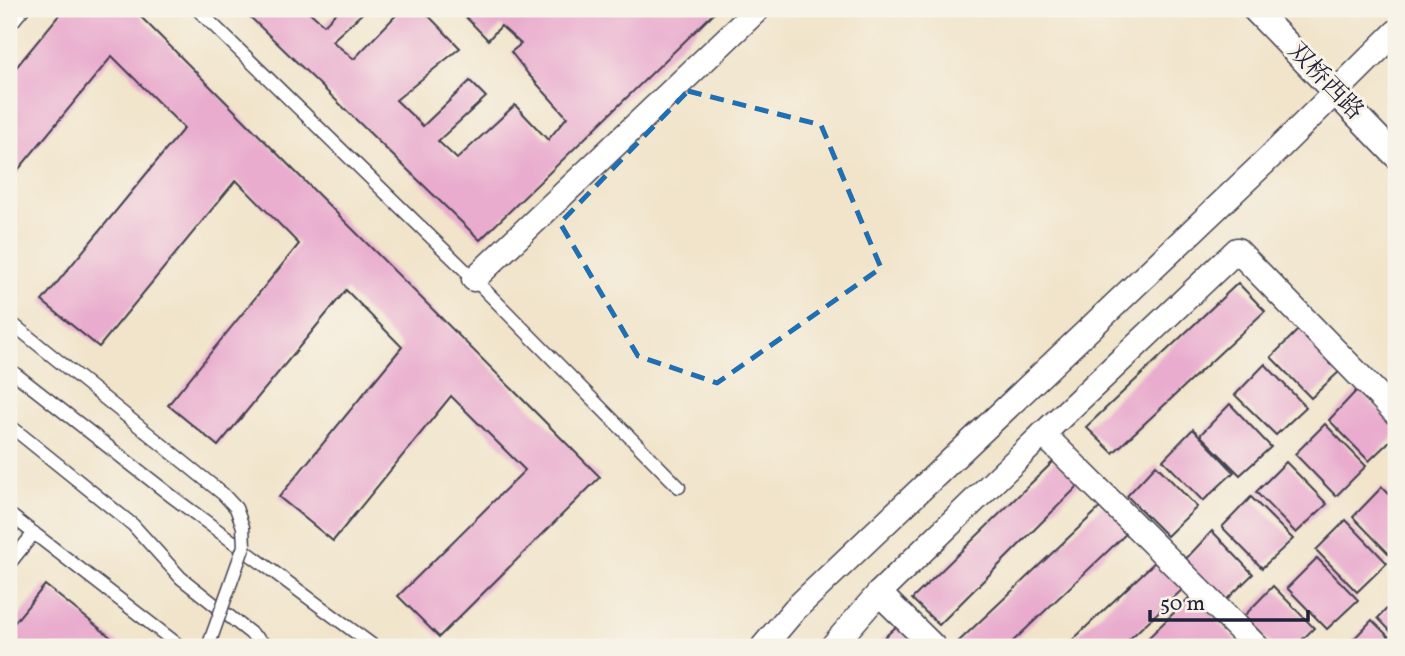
<svg xmlns="http://www.w3.org/2000/svg" width="1405" height="656" viewBox="0 0 1405 656" font-family="Vollkorn,'Noto Serif SC',serif">
<style>
.building{fill:#e9acce}
.lines{fill:none;stroke-linecap:round;stroke-linejoin:round}
.service-casing{stroke:#413f50;stroke-width:15}
.minor-casing{stroke:#413f50;stroke-width:27}
.service{stroke:#fff;stroke-width:12}
.minor{stroke:#fff;stroke-width:24}
.service-bridge-casing{stroke:#413f50;stroke-width:15;stroke-linecap:butt}
.service-bridge{stroke:#fff;stroke-width:12}
.marked{fill:none;stroke:#1f6fb2;stroke-width:5;stroke-dasharray:14 9;stroke-linejoin:round}
.labels{text-anchor:middle;dominant-baseline:central;stroke-width:6;stroke-linejoin:round;paint-order:stroke}
.street-label{font-size:24px;fill:#22223b;stroke:#f7f3e8}
</style>
<rect width="100%" height="100%" fill="#f7f3e8"/>
<filter id="ink" filterUnits="userSpaceOnUse"><feTurbulence type="fractalNoise" baseFrequency=".0143" numOctaves="2"/><feDisplacementMap in="SourceGraphic" scale="14" xChannelSelector="R" yChannelSelector="G"/><feConvolveMatrix kernelMatrix="1 2 1 2 8 2 1 2 1" color-interpolation-filters="sRGB"/></filter>
<filter id="wash" filterUnits="userSpaceOnUse"><feTurbulence type="fractalNoise" baseFrequency=".00686" numOctaves="4" result="noise"/><feDisplacementMap in="SourceGraphic" scale="28" xChannelSelector="R" yChannelSelector="G"/><feGaussianBlur stdDeviation="1.57" result="paint"/><feColorMatrix in="noise" values="0 0 0 0 0 0 0 0 0 0 0 0 0 0 0 0 0 1.4 0 .05"/><feComposite in="paint" operator="in"/></filter>
<g filter="url(#wash)">
<rect width="100%" height="100%" fill="#f1e4ca"/>
<g id="blocks">
<g class="building">
<path d="M64 9H133L600 477 439 637 398 596 525 470 451 396 333 541 279 497 402 347 346 290 218 446 168 405 299 244 236 180 99 347 42 301 184 128 112 56 9 181V76Z"/>
<path d="M242 9H306L324 25 340 9H367L332 41 354 59 402 9H422L460 48 396 100 423 126 470 81 486 97 438 141 457 159 515 105 548 140 567 117 529 75 511 52 521 44 501 26 488 40 458 9H718L480 240Z"/>
<path d="M1238 283 1265 311 1113 453 1086 427Z"/>
<path d="M1301 327 1342 369 1311 398 1271 357Z"/>
<path d="M1265 364 1306 407 1276 435 1235 395Z"/>
<path d="M1358 389 1396 428V435L1369 461 1329 420Z"/>
<path d="M1230 404 1271 447 1240 475 1200 435Z"/>
<path d="M1325 424 1366 466 1336 496 1295 454Z"/>
<path d="M1193 429 1234 472 1203 501 1163 460Z"/>
<path d="M1056 459 1081 483 939 625 912 599Z"/>
<path d="M1286 462 1327 504 1296 533 1256 492Z"/>
<path d="M1156 465 1197 507 1167 536 1127 496Z"/>
<path d="M1382 487 1396 501V555L1393 558 1353 517Z"/>
<path d="M1251 497 1293 539 1262 568 1222 527Z"/>
<path d="M1104 504 1130 530 1007 647H962L957 643Z"/>
<path d="M1346 520 1387 563 1357 592 1316 550Z"/>
<path d="M1212 531 1253 574 1223 603 1183 562Z"/>
<path d="M1317 558 1358 600 1327 629 1287 588Z"/>
<path d="M1158 559 1185 587 1121 647H1065Z"/>
<path d="M45 585 123 647H9V629Z"/>
<path d="M1273 586 1314 628 1295 647H1274L1244 616Z"/>
<path d="M1193 594 1242 647H1139Z"/>
<path d="M1396 599V637L1378 618Z"/>
<path d="M1372 620 1396 644V647H1346Z"/>
<path d="M899 624 921 647H874Z"/>
</g>
</g>
</g>
<g filter="url(#ink)">
<use href="#blocks" fill-opacity="0" stroke="#413f50" stroke-width="2"/>
<g class="lines">
<defs>
<g id="service">
<path d="M197 9 474 279 679 487"/>
<path d="M9 26 23 9"/>
<path d="M9 369 174 498 375 647"/>
<path d="M9 425 133 525 181 578 268 647"/>
<path d="M9 514 181 647"/>
<path d="M9 564 34 533"/>
</g>
<g id="minor">
<path d="M1254 9 1396 156"/>
<path d="M474 279 758 9"/>
<path d="M1043 434 1257 647"/>
<path d="M763 647 795 609 1267 160 1396 32"/>
<path d="M832 647 879 593"/>
<path d="M934 647 879 593 1043 434 1237 250 1396 413"/>
</g>
</defs>
<use href="#service" class="service-casing"/>
<use href="#minor" class="minor-casing"/>
<use href="#service" class="service"/>
<use href="#minor" class="minor"/>
<defs>
<path id="service-bridge" d="M9 321 223 494 236 508 243 527 244 546 208 647"/>
</defs>
<use href="#service-bridge" class="service-bridge-casing"/>
<use href="#service-bridge" class="service-bridge"/>
</g>
</g>
<path class="marked" d="M688 91 821 125 881 268 717 383 638 356 560 223Z"/>
<g class="labels">
<g class="street-label">
<text transform="translate(1325 82) rotate(46)">双桥西路</text>
</g>
</g>
<rect width="1405" height="656" fill="none" stroke="#f7f3e8" stroke-width="35"/>
<path d="M1150 610v10h158v-10" fill="none" stroke="#22223b" stroke-width="3.5"/>
<text x="1160" y="610" font-size="21" fill="#22223b" stroke="#f7f3e8" stroke-width="5" paint-order="stroke">50 m</text>
</svg>
